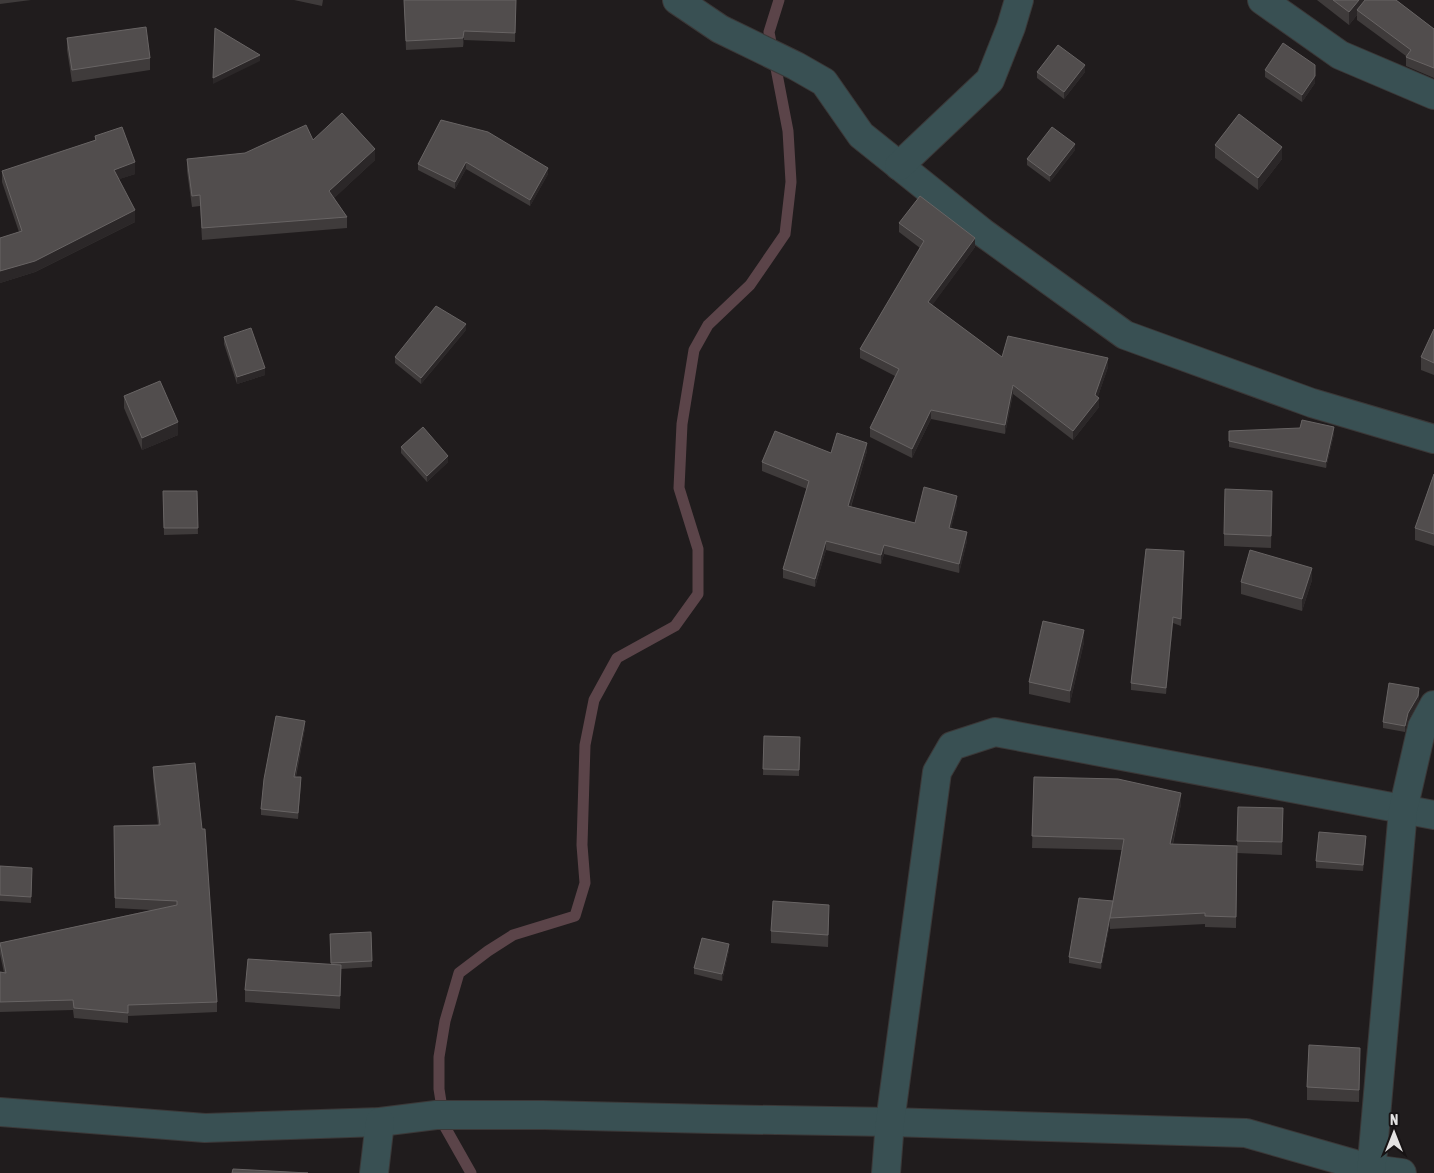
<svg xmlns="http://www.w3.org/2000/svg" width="1434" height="1173" viewBox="0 0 1434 1173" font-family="'Asap Condensed',sans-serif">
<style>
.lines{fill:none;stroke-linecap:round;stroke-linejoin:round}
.stream{stroke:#5b4449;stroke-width:11}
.street-casing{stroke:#3b3838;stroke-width:30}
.street{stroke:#395053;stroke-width:28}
.wall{fill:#3f3b3b}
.shaded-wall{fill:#2b2728}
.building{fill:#514d4d;stroke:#686464}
</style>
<rect width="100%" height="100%" fill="#201c1d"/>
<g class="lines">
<path class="stream" d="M471 1173 445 1127 439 1089V1057L445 1021 459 973 488 951 513 935 575 916 585 883 582 845 585 745 594 700 617 658 675 626 698 594V549L679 488 682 424 694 350 708 325 750 285 785 234 791 182 788 131 769 32 779 0"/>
<defs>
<g id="street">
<path d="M677 0 720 29 796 66 824 82 861 135 982 232 1125 335 1312 403 1434 439"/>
<path d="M1262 0 1340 55 1434 95"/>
<path d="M899 166 990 80 1011 27 1019 0"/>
<path d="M0 1112 205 1128 380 1122 436 1115H544L711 1119 890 1122 1246 1133 1372 1169 1402 1173"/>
<path d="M374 1173 380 1122"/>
<path d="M886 1173 890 1122 937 772 952 746 995 732 1434 815"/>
<path d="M1371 1173 1403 810 1422 727 1434 705"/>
</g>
</defs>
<use href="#street" class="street-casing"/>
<use href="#street" class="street"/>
</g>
<g class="wall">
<path d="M0 0H31L0 4Z"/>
<path d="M294 0H323L322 6Z"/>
<path d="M404 0H516L515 42 464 40 463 47 406 50Z"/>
<path d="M1317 0H1396L1434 29V78L1406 66V56L1357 20V15L1349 25Z"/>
<path d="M67 38 150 58V70L72 82 67 50Z"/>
<path d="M1265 70 1315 83 1302 102 1265 77Z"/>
<path d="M1037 72H1085L1064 99 1037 78Z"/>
<path d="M441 120 548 174 530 206 466 169 455 189 418 170V164Z"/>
<path d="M95 136 135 174 119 179 135 222 35 272 0 283V238L19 232 2 182V171L95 141Z"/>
<path d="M1215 145 1282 159 1258 190 1215 158Z"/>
<path d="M1075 150 1050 182 1027 165V159Z"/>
<path d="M245 153 375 160 334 198 347 217V228L202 240 200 206 192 207 187 171V159Z"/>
<path d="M899 223 975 247 932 305 1002 357 1108 367 1098 396 1099 407 1073 440 1013 394 1005 434 931 419 912 458 870 437V428L895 376 860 358V349L920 248 899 232Z"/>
<path d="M1434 329V375L1421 370V357Z"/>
<path d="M466 330 421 384 395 363V357Z"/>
<path d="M224 337 265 375 237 384 224 344Z"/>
<path d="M124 396 178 435 142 450 124 408Z"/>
<path d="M1334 434 1326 468 1229 447V441Z"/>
<path d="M401 447 448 462 427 482 401 453Z"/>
<path d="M867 451 851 507 915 523 957 504 951 528 967 541 959 573 884 554 881 564 826 550 815 587 783 578V569L807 489 762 471V462L831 453Z"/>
<path d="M1434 474V546L1415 540V528Z"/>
<path d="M163 491H197L198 534 164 535Z"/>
<path d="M1272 503 1271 548 1224 546V534Z"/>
<path d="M1184 551 1181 626 1173 623 1166 694 1131 690V683Z"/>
<path d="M1312 580 1302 611 1241 594V582Z"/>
<path d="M1084 642 1070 703 1029 694V682Z"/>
<path d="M1419 694 1418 703 1408 720 1405 732 1383 728V722Z"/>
<path d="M305 728 296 777 301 784 298 819 261 815V809Z"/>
<path d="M764 736 800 737 799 776 763 775Z"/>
<path d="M153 767 217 1002V1012L128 1016V1023L74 1018 73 1010 0 1012V972L4 973 0 954V943L151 910 115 908 114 826 158 825 153 777Z"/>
<path d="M1034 777 1181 804 1173 844 1237 846 1238 807 1283 808 1282 855 1237 853 1236 928 1205 927V924L1110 929V923L1101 969 1069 963V957L1113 901 1122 850 1032 848Z"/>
<path d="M1366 842 1363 871 1316 868V861Z"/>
<path d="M0 866 32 874 31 903 0 901Z"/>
<path d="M829 917 828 947 771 943V931Z"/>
<path d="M371 932 372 967 341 969 340 1009 245 1002V990L331 965 330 934Z"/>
<path d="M729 950 722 981 694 974V968Z"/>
<path d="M1360 1060 1359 1102 1307 1100V1087Z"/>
</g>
<g class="shaded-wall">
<path d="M1359 0H1368L1357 10V15L1349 25V12Z"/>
<path d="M464 31V40L463 47V38Z"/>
<path d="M260 55V61L213 84V78Z"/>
<path d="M1085 65V72L1064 99V92Z"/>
<path d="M1315 76V83L1302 102V95Z"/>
<path d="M1075 144V150L1050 182V176Z"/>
<path d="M1282 147V159L1258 190V178Z"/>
<path d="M375 149V160L329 203V191Z"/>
<path d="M135 162V174L114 181V170Z"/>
<path d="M466 162V169L455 189V182Z"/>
<path d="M548 168V174L530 206V200Z"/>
<path d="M135 210V222L35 272 0 283V271Z"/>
<path d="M975 238V247L928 311V302Z"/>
<path d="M466 324V330L421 384V378Z"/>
<path d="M1108 358V367L1096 402 1099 398V407L1073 440V431L1095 395Z"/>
<path d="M265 368V375L237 384V377Z"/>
<path d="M1013 385V394L1005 434V425Z"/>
<path d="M931 410V419L912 458V449Z"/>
<path d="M178 422V435L142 450V438Z"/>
<path d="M1334 427V434L1326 468V462Z"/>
<path d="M867 443V451L848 515V506Z"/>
<path d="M448 456V462L427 482V476Z"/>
<path d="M957 496V504L949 537V528Z"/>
<path d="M967 532V541L959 573V564Z"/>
<path d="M826 541V550L815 587V579Z"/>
<path d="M884 545V554L881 564V555Z"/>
<path d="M1312 568V580L1302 611V599Z"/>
<path d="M1173 617V623L1166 694V688Z"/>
<path d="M1084 630V642L1070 703V691Z"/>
<path d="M1419 688 1418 703 1408 720 1405 732V726L1408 713Z"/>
<path d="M305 721V728L294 783V777Z"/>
<path d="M1181 793V804L1170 855V844Z"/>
<path d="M1113 901 1110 918V923L1101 969V963Z"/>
<path d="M829 905V917L828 947V935Z"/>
<path d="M729 944V950L722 981V974Z"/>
<path d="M1360 1048V1060L1359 1102V1090Z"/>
</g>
<g class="building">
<path d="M404 0H516L515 33 464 31 463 38 406 41Z"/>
<path d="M1333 0H1359L1349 12Z"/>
<path d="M1365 0H1396L1434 29V68L1406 57 1411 50 1357 10Z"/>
<path d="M146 27 150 58 72 70 67 38Z"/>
<path d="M215 28 260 55 213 78Z"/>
<path d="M1283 43 1315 65V76L1302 95 1265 70Z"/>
<path d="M1058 45 1085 65 1064 92 1037 72Z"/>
<path d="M342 113 375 149 329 191 347 217 202 228 200 195 192 196 187 159 245 153 306 125 313 140Z"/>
<path d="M1239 114 1282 147 1258 178 1215 145Z"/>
<path d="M441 120 488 132 548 168 530 200 466 162 455 182 418 164Z"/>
<path d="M122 127 135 162 114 170 135 210 35 261 0 271V238L22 231 2 171 96 140 95 136Z"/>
<path d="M1052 127 1075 144 1050 176 1027 159Z"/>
<path d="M920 196 975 238 928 302 1002 357 1008 336 1108 358 1095 395 1099 398 1073 431 1013 385 1005 425 931 410 912 449 870 428 899 369 860 349 924 241 899 223Z"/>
<path d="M436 306 466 324 421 378 395 357Z"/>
<path d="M251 328 265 368 237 377 224 337Z"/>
<path d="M1434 329V363L1421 357Z"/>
<path d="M160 381 178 422 142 438 124 396Z"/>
<path d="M1302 420 1334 427 1326 462 1229 441V431L1300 428Z"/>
<path d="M423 427 448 456 427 476 401 447Z"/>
<path d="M775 431 831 453 837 433 867 443 848 506 915 523 924 487 957 496 949 528 967 532 959 564 884 545 881 555 826 541 815 579 783 569 809 481 762 462Z"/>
<path d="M1434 474V534L1415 528Z"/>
<path d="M1225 489 1272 491 1271 536 1224 534Z"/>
<path d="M163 491H197L198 528H164Z"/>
<path d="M1146 549 1184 551 1181 619 1173 617 1166 688 1131 683Z"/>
<path d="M1250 550 1312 568 1302 599 1241 582Z"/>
<path d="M1043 621 1084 630 1070 691 1029 682Z"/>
<path d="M1389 683 1419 688 1418 696 1408 713 1405 726 1383 722Z"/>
<path d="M276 716 305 721 294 777H301L298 813 261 809 264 779Z"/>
<path d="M764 736 800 737 799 770 763 769Z"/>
<path d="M195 763 202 829H205L217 1002 128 1005V1013L74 1008 73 1000 0 1002V972L6 973 0 943 177 905V901L115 898 114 826 160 825 153 767Z"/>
<path d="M1034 777 1118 779 1181 793 1170 844 1237 846 1236 917 1205 916V913L1110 918 1124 839 1032 836Z"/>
<path d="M1238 807 1283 808 1282 842 1237 841Z"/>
<path d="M1319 832 1366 836 1363 865 1316 861Z"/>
<path d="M0 866 32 868 31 897 0 895Z"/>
<path d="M1079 898 1113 901 1101 963 1069 957Z"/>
<path d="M773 901 829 905 828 935 771 931Z"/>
<path d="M371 932 372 961 331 963 330 934Z"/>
<path d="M702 938 729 944 722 974 694 968Z"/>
<path d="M248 959 341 965 340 996 245 990Z"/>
<path d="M1309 1045 1360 1048 1359 1090 1307 1087Z"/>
<path d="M233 1169 308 1173H232Z"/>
</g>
<g transform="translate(1394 1133)" stroke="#171314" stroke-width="4" paint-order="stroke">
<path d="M0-4L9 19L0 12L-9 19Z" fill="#e3e1e1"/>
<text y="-8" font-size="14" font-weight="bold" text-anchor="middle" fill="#e3e1e1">N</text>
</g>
</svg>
